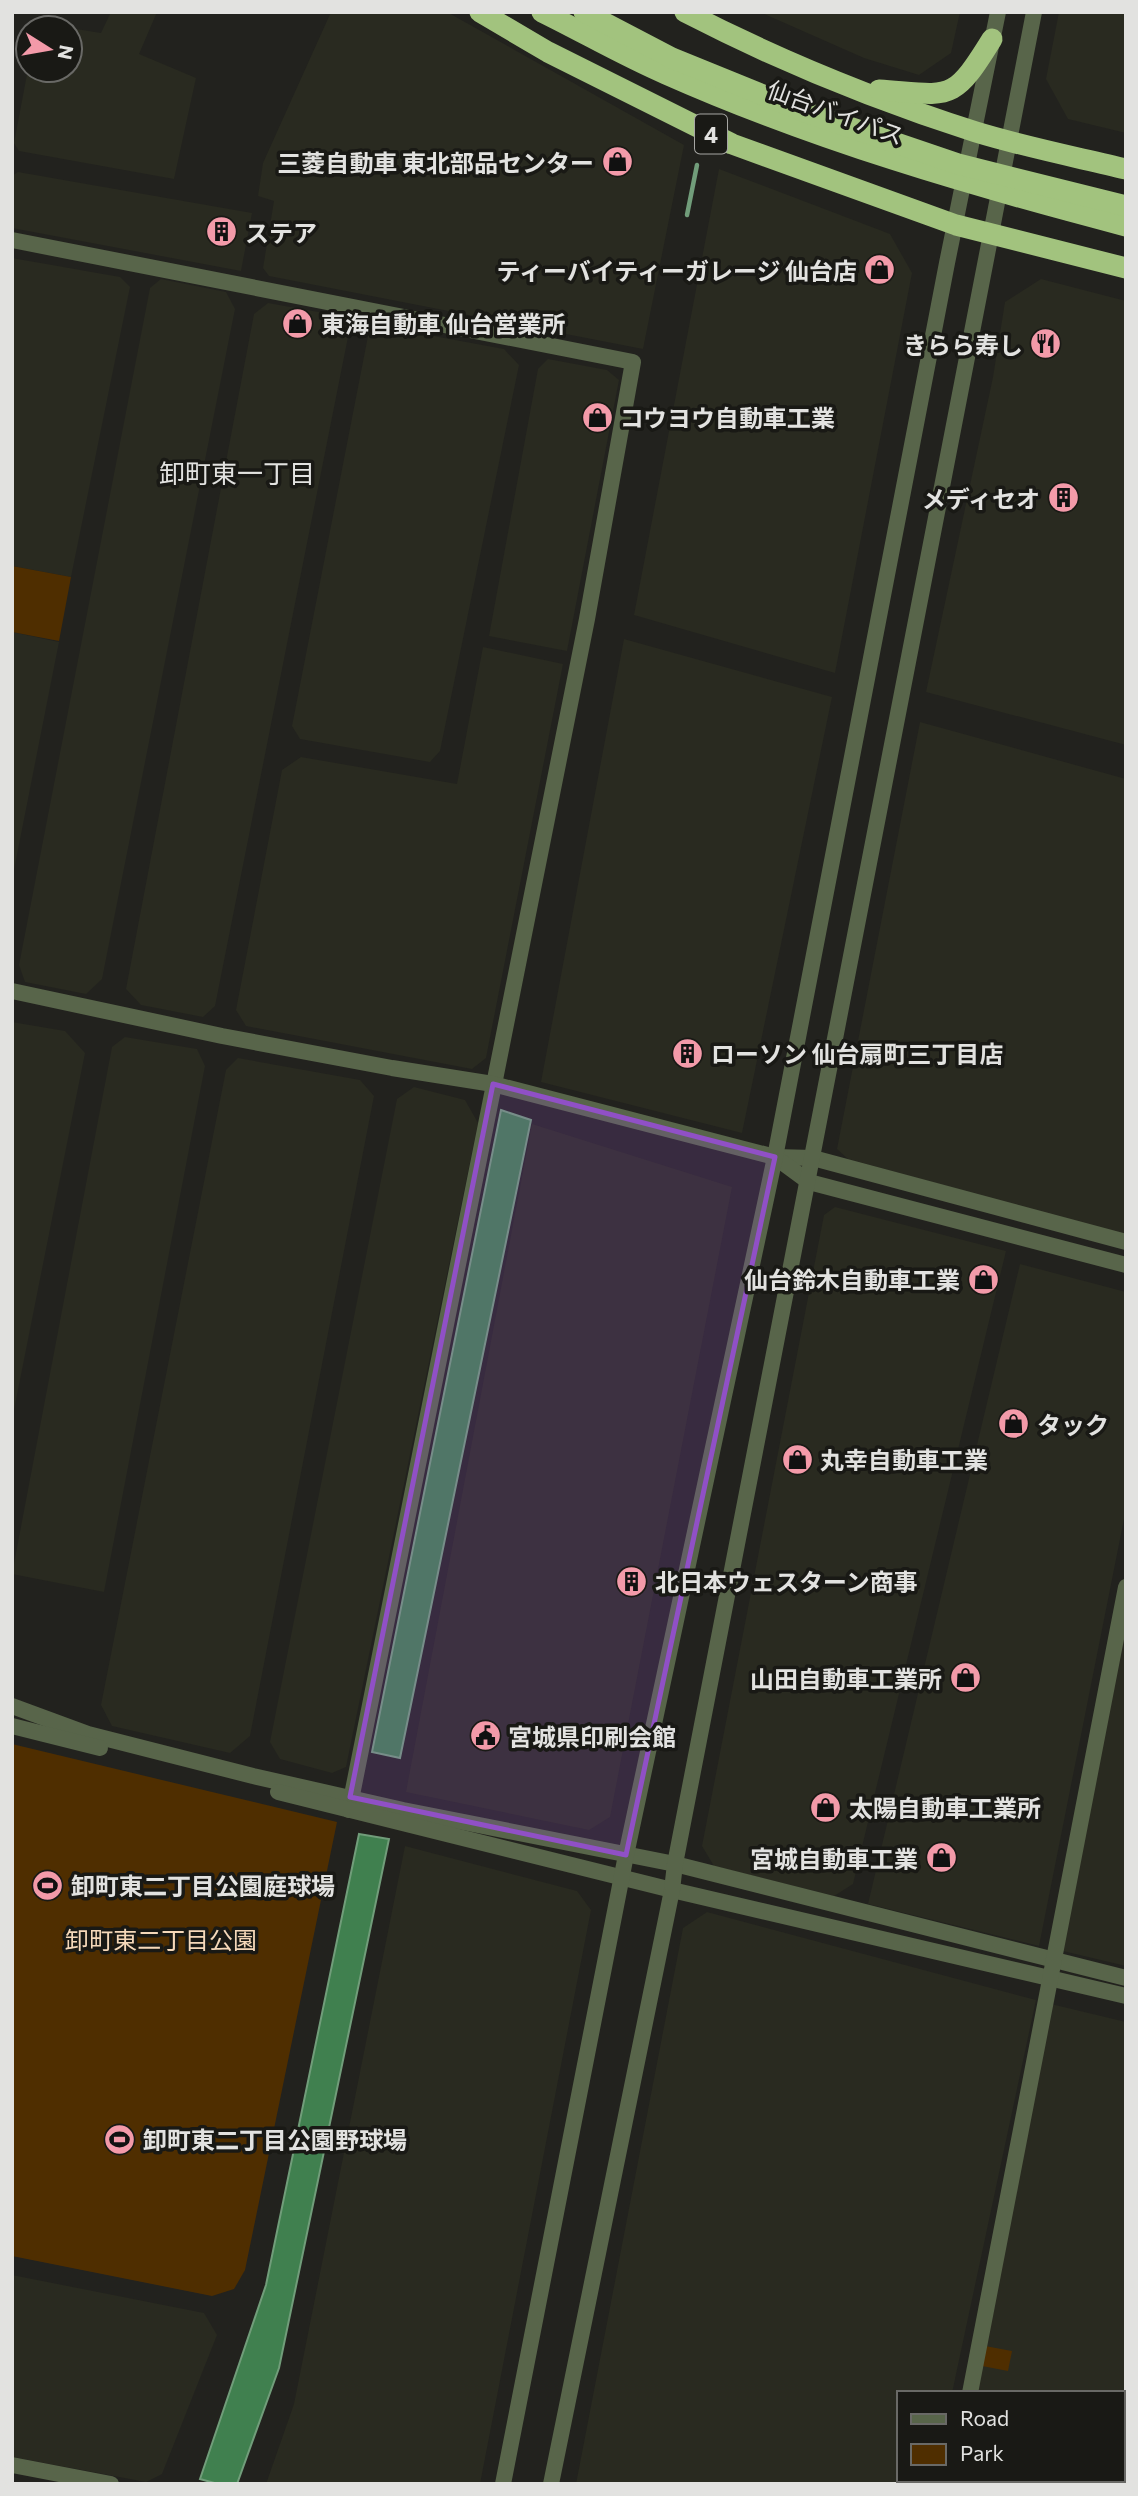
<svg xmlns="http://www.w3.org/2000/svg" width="1138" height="2496" viewBox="0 0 1138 2496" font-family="Commissioner,'Noto Sans JP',sans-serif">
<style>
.built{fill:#292a20}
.green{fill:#4f2e00}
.water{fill:#40804f;stroke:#719d7a;stroke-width:2}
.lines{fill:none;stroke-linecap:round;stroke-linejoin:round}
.stream{stroke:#719d7a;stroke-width:4.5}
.minor{stroke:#58654a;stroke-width:16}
.highway{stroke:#a2c37e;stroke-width:21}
.marked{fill:#9050c6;fill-opacity:0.2;stroke:#9050c6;stroke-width:5;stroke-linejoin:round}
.labels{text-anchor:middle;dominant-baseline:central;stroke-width:7;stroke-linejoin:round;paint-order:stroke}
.shield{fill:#191915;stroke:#a6a6a3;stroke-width:2}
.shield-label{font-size:23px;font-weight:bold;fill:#e2e2e0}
.street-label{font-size:24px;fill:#e2e2e0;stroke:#191915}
.poi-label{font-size:24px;font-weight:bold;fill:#e2e2e0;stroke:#191915;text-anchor:start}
.park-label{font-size:24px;fill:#f5d8b9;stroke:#191915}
.neighbourhood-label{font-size:26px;fill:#e2e2e0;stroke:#191915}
</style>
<rect width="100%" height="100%" fill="#22221e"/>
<g class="built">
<path d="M111 12H157L139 54 196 78 174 179 19 151 14 143 28 69 70 70V28L101 33Z"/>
<path d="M331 12H447L684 145 643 349 269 276 263 268 274 201 258 196 263 163Z"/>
<path d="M760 12H960L951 53 919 75 864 58Z"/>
<path d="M1059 12H1126V133L1068 119 1046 79Z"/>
<path d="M719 169 890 234 912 273 835 673 634 615Z"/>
<path d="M18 172 252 213 241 271 12 228V176Z"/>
<path d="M12 258 120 277 130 287 71 577 12 566Z"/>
<path d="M161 279 226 292 235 309 102 979 86 994 25 982 19 965 150 288Z"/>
<path d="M1041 279 1126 301V745L926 692 993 377 1005 302Z"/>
<path d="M268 303 341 316 350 327 215 1006 203 1017 141 1005 126 989 254 314Z"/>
<path d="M379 326 504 349 519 365 440 751 430 762 300 739 292 726 368 336Z"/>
<path d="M548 359 607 370 619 380 567 651 489 636 538 369Z"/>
<path d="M12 632 59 642 12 880Z"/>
<path d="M624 639 832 697 742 1133 541 1082Z"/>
<path d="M483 647 563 664 486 1058 472 1069 246 1026 236 1010 282 770 301 757 457 784Z"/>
<path d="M920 722 1126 779V1236L848 1159 837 1149Z"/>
<path d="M12 1022 65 1031 85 1053 12 1420Z"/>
<path d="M125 1037 197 1049 205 1066 104 1592 12 1574 112 1047Z"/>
<path d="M238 1058 360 1080 374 1096 250 1736 230 1753 112 1726 101 1705 226 1070Z"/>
<path d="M414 1087 465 1100 478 1123 346 1767 332 1773 280 1759 270 1742 397 1099Z"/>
<path d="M532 1124 732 1187 610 1817 589 1830 406 1792Z"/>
<path d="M835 1207 1006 1251 853 1884 834 1896 714 1866 702 1846 824 1215Z"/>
<path d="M1020 1264 1126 1292V1509L1039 1946 868 1904Z"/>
<path d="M1126 1620V1966L1063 1951Z"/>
<path d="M405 1846 577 1891 591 1910 480 2484H266L294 2404Z"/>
<path d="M707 1912 1036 2000 952 2393H898V2480H934L933 2484H576L683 1928Z"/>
<path d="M1051 2004 1126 2022V2484H955L956 2480H1122V2393H973Z"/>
<path d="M12 2275 204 2313 217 2335 162 2474 146 2482 12 2457Z"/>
</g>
<g class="green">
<path d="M12 566 71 577 59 641 12 632Z"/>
<path d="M12 1744 337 1822 245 2270 234 2289 212 2296 12 2256Z"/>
<path d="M985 2346 1012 2351 1008 2371 982 2366Z"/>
</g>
<g class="water">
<path d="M501 1110 531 1120 400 1758 372 1752Z"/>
<path d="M359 1834 389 1839 279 2368 237 2484H218L200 2479 266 2285Z"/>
</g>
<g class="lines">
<path class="stream" d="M687 215 697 165"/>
<g class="minor">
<path d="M12 240 633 362 587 619 349 1810"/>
<path d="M12 991 222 1036 392 1068 493 1084 775 1157 813 1158 1126 1242"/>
<path d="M775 1157 809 1182 1126 1265"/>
<path d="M12 1706 88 1734 253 1776 403 1810 675 1864 1126 1978"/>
<path d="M12 1726 100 1748"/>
<path d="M278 1792 672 1890 1126 1996"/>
<path d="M970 2393 1126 1587"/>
<path d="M12 2465 111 2484"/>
<path d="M503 2484 626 1855 775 1157 947 263 998 12"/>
<path d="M551 2484 672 1890 675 1864 1034 12"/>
<path d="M952 2484 953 2480"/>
</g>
<g class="highway">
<path d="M480 12 548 52 732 144 956 225 1126 268"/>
<path d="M542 12C583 32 624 56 666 74 815 140 969 185 1126 226"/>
<path d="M584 12 672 58 805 112 958 164 1126 206"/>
<path d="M685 12C778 60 876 100 976 132 1025 147 1076 157 1126 169"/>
<path d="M879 90C951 95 952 104 992 39"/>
</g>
</g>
<path class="marked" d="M493 1084 775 1157 626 1855 350 1797Z"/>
<defs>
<symbol id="shop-disc" viewBox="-11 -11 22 22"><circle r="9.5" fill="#f39aa9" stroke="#191915"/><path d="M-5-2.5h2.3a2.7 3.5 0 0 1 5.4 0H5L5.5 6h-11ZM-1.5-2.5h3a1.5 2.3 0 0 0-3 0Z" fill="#111"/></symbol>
<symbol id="building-disc" viewBox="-11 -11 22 22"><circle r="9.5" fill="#f39aa9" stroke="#191915"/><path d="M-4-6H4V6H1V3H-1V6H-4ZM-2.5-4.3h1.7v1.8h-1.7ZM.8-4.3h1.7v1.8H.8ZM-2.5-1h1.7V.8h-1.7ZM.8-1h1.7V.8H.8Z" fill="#111"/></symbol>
<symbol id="restaurant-disc" viewBox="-11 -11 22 22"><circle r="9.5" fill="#f39aa9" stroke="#191915"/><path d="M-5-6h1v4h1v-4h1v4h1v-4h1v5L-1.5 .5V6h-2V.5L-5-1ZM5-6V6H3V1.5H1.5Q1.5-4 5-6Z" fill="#111"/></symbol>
<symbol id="civic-disc" viewBox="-11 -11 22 22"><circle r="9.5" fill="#f39aa9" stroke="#191915"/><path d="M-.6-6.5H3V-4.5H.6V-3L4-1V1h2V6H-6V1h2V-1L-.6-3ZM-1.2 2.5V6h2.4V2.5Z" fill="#111"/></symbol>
<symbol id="stadium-disc" viewBox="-11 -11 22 22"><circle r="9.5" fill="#f39aa9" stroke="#191915"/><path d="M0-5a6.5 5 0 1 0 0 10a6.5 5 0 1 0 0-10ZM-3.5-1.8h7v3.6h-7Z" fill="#111"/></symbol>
</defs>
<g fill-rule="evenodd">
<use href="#shop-disc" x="600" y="144" width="35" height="35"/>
<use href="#building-disc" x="204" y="214" width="35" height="35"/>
<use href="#shop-disc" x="862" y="252" width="35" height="35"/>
<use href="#shop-disc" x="280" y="306" width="35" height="35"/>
<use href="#restaurant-disc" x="1028" y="326" width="35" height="35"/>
<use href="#shop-disc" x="580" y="400" width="35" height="35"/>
<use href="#building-disc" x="1046" y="480" width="35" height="35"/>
<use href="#building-disc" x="670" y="1036" width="35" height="35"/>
<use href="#shop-disc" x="966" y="1262" width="35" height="35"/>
<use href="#shop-disc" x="996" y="1406" width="35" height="35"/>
<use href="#shop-disc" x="780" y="1442" width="35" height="35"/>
<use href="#building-disc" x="614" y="1564" width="35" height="35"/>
<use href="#shop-disc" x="948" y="1660" width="35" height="35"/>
<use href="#civic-disc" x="468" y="1718" width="35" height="35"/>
<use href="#shop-disc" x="808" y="1790" width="35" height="35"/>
<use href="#shop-disc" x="924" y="1840" width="35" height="35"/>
<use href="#stadium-disc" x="30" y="1868" width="35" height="35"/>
<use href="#stadium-disc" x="102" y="2122" width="35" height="35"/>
</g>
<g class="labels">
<rect class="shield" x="695" y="114.5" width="32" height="39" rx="5"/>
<g class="shield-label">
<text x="711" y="134">4</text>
</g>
<g class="street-label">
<text transform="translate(836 112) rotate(20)">仙台バイパス</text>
</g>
<g class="poi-label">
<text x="594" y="162" text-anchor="end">三菱自動車 東北部品センター</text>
<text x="245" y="232">ステア</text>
<text x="857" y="270" text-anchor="end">ティーバイティーガレージ 仙台店</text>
<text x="321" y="323">東海自動車 仙台営業所</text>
<text x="1023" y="344" text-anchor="end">きらら寿し</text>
<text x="620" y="417">コウヨウ自動車工業</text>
<text x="1040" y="498" text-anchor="end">メディセオ</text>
<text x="711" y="1053">ローソン 仙台扇町三丁目店</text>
<text x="960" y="1279" text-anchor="end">仙台鈴木自動車工業</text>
<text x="1037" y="1424">タック</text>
<text x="820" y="1459">丸幸自動車工業</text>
<text x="655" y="1581">北日本ウェスターン商事</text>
<text x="942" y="1678" text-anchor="end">山田自動車工業所</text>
<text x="508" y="1736">宮城県印刷会館</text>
<text x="849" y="1807">太陽自動車工業所</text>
<text x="918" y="1858" text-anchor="end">宮城自動車工業</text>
<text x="71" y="1885">卸町東二丁目公園庭球場</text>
<text x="143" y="2139">卸町東二丁目公園野球場</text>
</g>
<g class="park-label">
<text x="161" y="1939">卸町東二丁目公園</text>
</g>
<g class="neighbourhood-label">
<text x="237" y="472">卸町東一丁目</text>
</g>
</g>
<rect width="1138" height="2496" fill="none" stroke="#e2e2e0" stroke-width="28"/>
<rect x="897" y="2391" width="228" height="91" fill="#191915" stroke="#696966" stroke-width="2"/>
<rect x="911" y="2414" width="35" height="10" fill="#58654a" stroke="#696966" stroke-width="2"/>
<text x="960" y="2426" font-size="21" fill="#e2e2e0">Road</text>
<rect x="911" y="2444" width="35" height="21" fill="#4f2e00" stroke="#696966" stroke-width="2"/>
<text x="960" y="2461" font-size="21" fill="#e2e2e0">Park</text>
<g transform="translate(49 49) rotate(101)"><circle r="33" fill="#191915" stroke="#696966" stroke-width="2"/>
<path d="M0-5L12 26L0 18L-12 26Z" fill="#f39aa9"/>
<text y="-10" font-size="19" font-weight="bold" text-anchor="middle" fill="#e2e2e0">N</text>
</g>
</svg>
